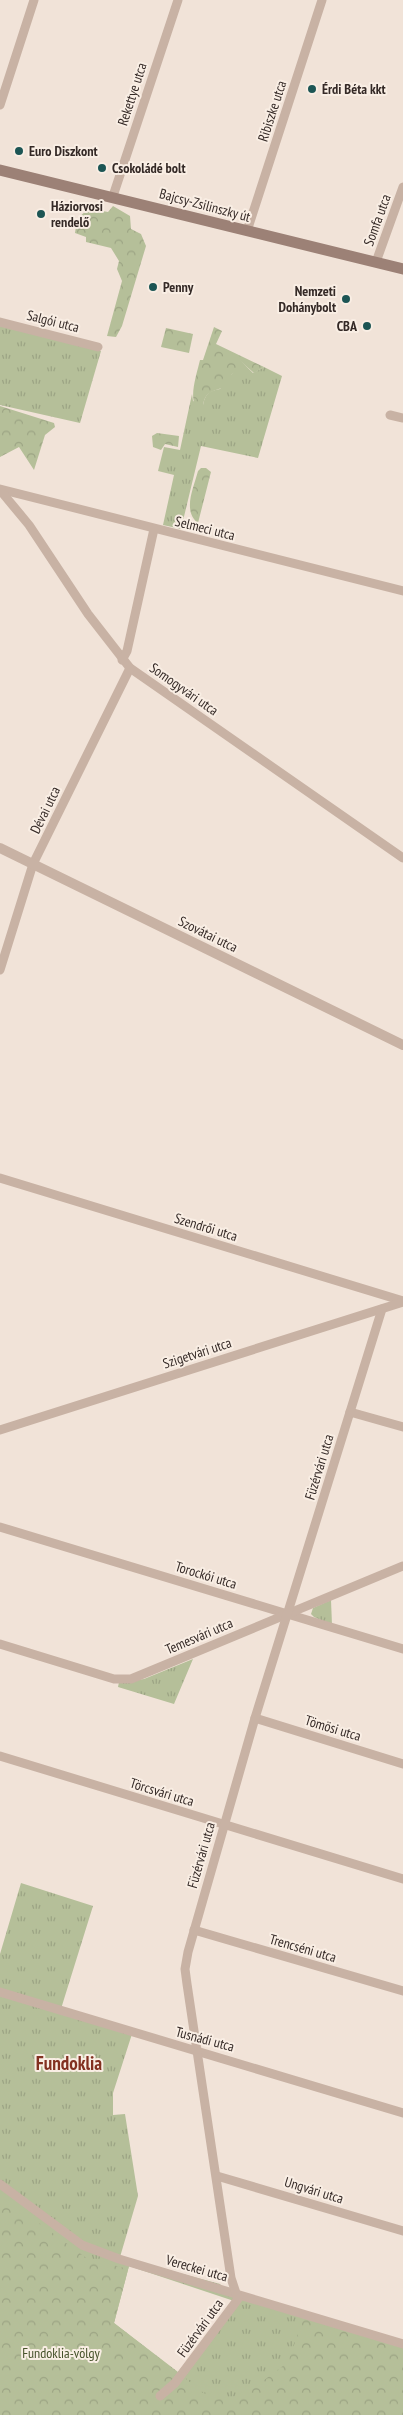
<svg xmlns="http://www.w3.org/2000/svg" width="403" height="2415" viewBox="0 0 403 2415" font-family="'PT Sans Narrow',sans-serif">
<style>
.grass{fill:url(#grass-tufts);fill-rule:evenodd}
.forest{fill:url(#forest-crowns)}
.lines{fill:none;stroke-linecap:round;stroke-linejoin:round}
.minor{stroke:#c8b2a4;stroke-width:9}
.tertiary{stroke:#c8b2a4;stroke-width:10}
.secondary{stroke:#9c8176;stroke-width:11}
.poi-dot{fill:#1c5554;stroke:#f9eee4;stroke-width:2}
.labels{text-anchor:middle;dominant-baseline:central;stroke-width:4;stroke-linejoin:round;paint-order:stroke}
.poi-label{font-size:14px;font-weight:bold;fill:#342926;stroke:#f9eee4;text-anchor:start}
.street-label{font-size:14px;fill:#342926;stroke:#f9eee4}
.park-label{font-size:14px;fill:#46522a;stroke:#f9eee4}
.district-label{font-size:19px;font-weight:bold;fill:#823020;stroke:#f9eee4}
</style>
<defs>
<pattern id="grass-tufts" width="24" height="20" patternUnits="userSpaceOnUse" patternTransform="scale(1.25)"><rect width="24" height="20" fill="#b5bf99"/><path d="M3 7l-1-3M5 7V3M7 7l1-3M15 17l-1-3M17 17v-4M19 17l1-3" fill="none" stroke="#9ca484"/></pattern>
<pattern id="forest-crowns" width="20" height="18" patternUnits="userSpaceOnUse" patternTransform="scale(1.25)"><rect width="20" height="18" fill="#b5bf99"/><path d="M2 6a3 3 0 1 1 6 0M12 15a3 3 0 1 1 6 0" fill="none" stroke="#9ca484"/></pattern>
</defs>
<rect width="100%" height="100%" fill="#f1e3d8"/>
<g class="grass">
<path d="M0 326 101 351 80 423 0 405Z"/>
<path d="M238 358 253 373 264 367 282 376 258 458 201 446 181 529 163 525 174 475 158 471 164 447 180 450 192 394 193 401 203 405C205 394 209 391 220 389L235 370Z"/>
<path d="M331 1600 332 1625 314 1617 311 1614 313 1608Z"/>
<path d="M193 1659 174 1704 118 1687 119 1682 144 1679Z"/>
<path d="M21 1883 93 1906 60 2012 132 2034 113 2093V2115L125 2114 138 2196 120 2257 220 2284 229 2295 328 2324 403 2415H0V1954ZM129 2266 234 2301 178 2372 114 2323Z"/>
</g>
<g class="forest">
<path d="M113 206 130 216 131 229 141 234 146 246 122 326 116 337 107 336 122 281 117 269 119 261 111 248 86 242V237L75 233C79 210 86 208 108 212Z"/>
<path d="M214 327 222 331 216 344 264 367 254 373 238 359 239 369 232 374 226 386C214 392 205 390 203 406L197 408C188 399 197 373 200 360H203Z"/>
<path d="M166 328 193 334 189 353 161 347Z"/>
<path d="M0 406 54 423 55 427 45 435 34 470 19 447 0 457Z"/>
<path d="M157 433 179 436 178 447 165 444 161 450 153 447 152 436Z"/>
<path d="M201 468H206L211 472 198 523C182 511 194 487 198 471Z"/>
<path d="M0 2194 85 2257 124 2268 129 2266 114 2323 213 2400 233 2397 255 2387 288 2362 304 2317 403 2347V2415H0Z"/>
</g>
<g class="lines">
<g class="minor">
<path d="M0 105 34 0"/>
<path d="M113 196 178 0"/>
<path d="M247 231 322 0"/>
<path d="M376 262 403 187"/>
<path d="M0 322 98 347"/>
<path d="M390 415 403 418"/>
<path d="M0 489 403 591"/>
<path d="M0 490 29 525 88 614 130 668 403 858"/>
<path d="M122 660 127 651 154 529"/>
<path d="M0 970 33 864 130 668"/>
<path d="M0 1178 403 1301"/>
<path d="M350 1412 403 1427"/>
<path d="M0 1430 403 1302"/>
<path d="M0 1527 403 1649"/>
<path d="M0 1644 114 1679H131L403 1566"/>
<path d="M255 1718 403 1764"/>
<path d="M0 1756 403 1879"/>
<path d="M194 1930 403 1991"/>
<path d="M0 1992 403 2113"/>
<path d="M217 2176 403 2231"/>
<path d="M0 2184 82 2245 119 2259 403 2344"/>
<path d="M160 2396 175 2383 238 2299 231 2278 187 1984 185 1969 188 1952 255 1718 382 1309"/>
</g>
<path class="tertiary" d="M0 848 403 1045"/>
<path class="secondary" d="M0 170 403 269"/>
</g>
<g class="poi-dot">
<circle cx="312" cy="89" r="5"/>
<circle cx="19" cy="151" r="5"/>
<circle cx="102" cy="168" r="5"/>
<circle cx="41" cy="214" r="5"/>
<circle cx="153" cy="287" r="5"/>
<circle cx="346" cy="299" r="5"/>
<circle cx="367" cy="326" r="5"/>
</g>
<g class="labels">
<g class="poi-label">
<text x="322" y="89">Érdi Béta kkt</text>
<text x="29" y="151">Euro Diszkont</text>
<text x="112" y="168">Csokoládé bolt</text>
<text x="51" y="206">Háziorvosi<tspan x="51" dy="16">rendelő</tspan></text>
<text x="163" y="287">Penny</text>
<text x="336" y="291" text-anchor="end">Nemzeti<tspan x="336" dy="16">Dohánybolt</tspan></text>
<text x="357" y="326" text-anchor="end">CBA</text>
</g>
<g class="street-label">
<text transform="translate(132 94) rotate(-72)">Rekettye utca</text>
<text transform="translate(272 111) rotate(-72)">Ribiszke utca</text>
<text transform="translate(205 205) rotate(15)">Bajcsy-Zsilinszky út</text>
<text transform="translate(377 220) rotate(-70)">Somfa utca</text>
<text transform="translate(53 321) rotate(14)">Salgói utca</text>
<text transform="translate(205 528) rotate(14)">Selmeci utca</text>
<text transform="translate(184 689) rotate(35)">Somogyvári utca</text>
<text transform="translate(45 810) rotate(-64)">Dévai utca</text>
<text transform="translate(208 934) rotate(26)">Szovátai utca</text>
<text transform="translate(206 1227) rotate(17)">Szendrői utca</text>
<text transform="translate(197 1353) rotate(-18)">Szigetvári utca</text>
<text transform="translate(319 1467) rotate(-73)">Füzérvári utca</text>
<text transform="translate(206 1575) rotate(17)">Torockói utca</text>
<text transform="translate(199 1636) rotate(-23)">Temesvári utca</text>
<text transform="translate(333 1728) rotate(17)">Tömösi utca</text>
<text transform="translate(162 1792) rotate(17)">Törcsvári utca</text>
<text transform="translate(201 1855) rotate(-74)">Füzérvári utca</text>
<text transform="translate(303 1948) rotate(16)">Trencséni utca</text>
<text transform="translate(205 2039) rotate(15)">Tusnádi utca</text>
<text transform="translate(314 2190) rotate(17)">Ungvári utca</text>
<text transform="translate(197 2268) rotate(16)">Vereckei utca</text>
<text transform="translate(200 2328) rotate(-54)">Füzérvári utca</text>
</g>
<g class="park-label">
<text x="61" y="2353">Fundoklia-völgy</text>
</g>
<g class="district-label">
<text x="69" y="2063">Fundoklia</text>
</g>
</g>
</svg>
